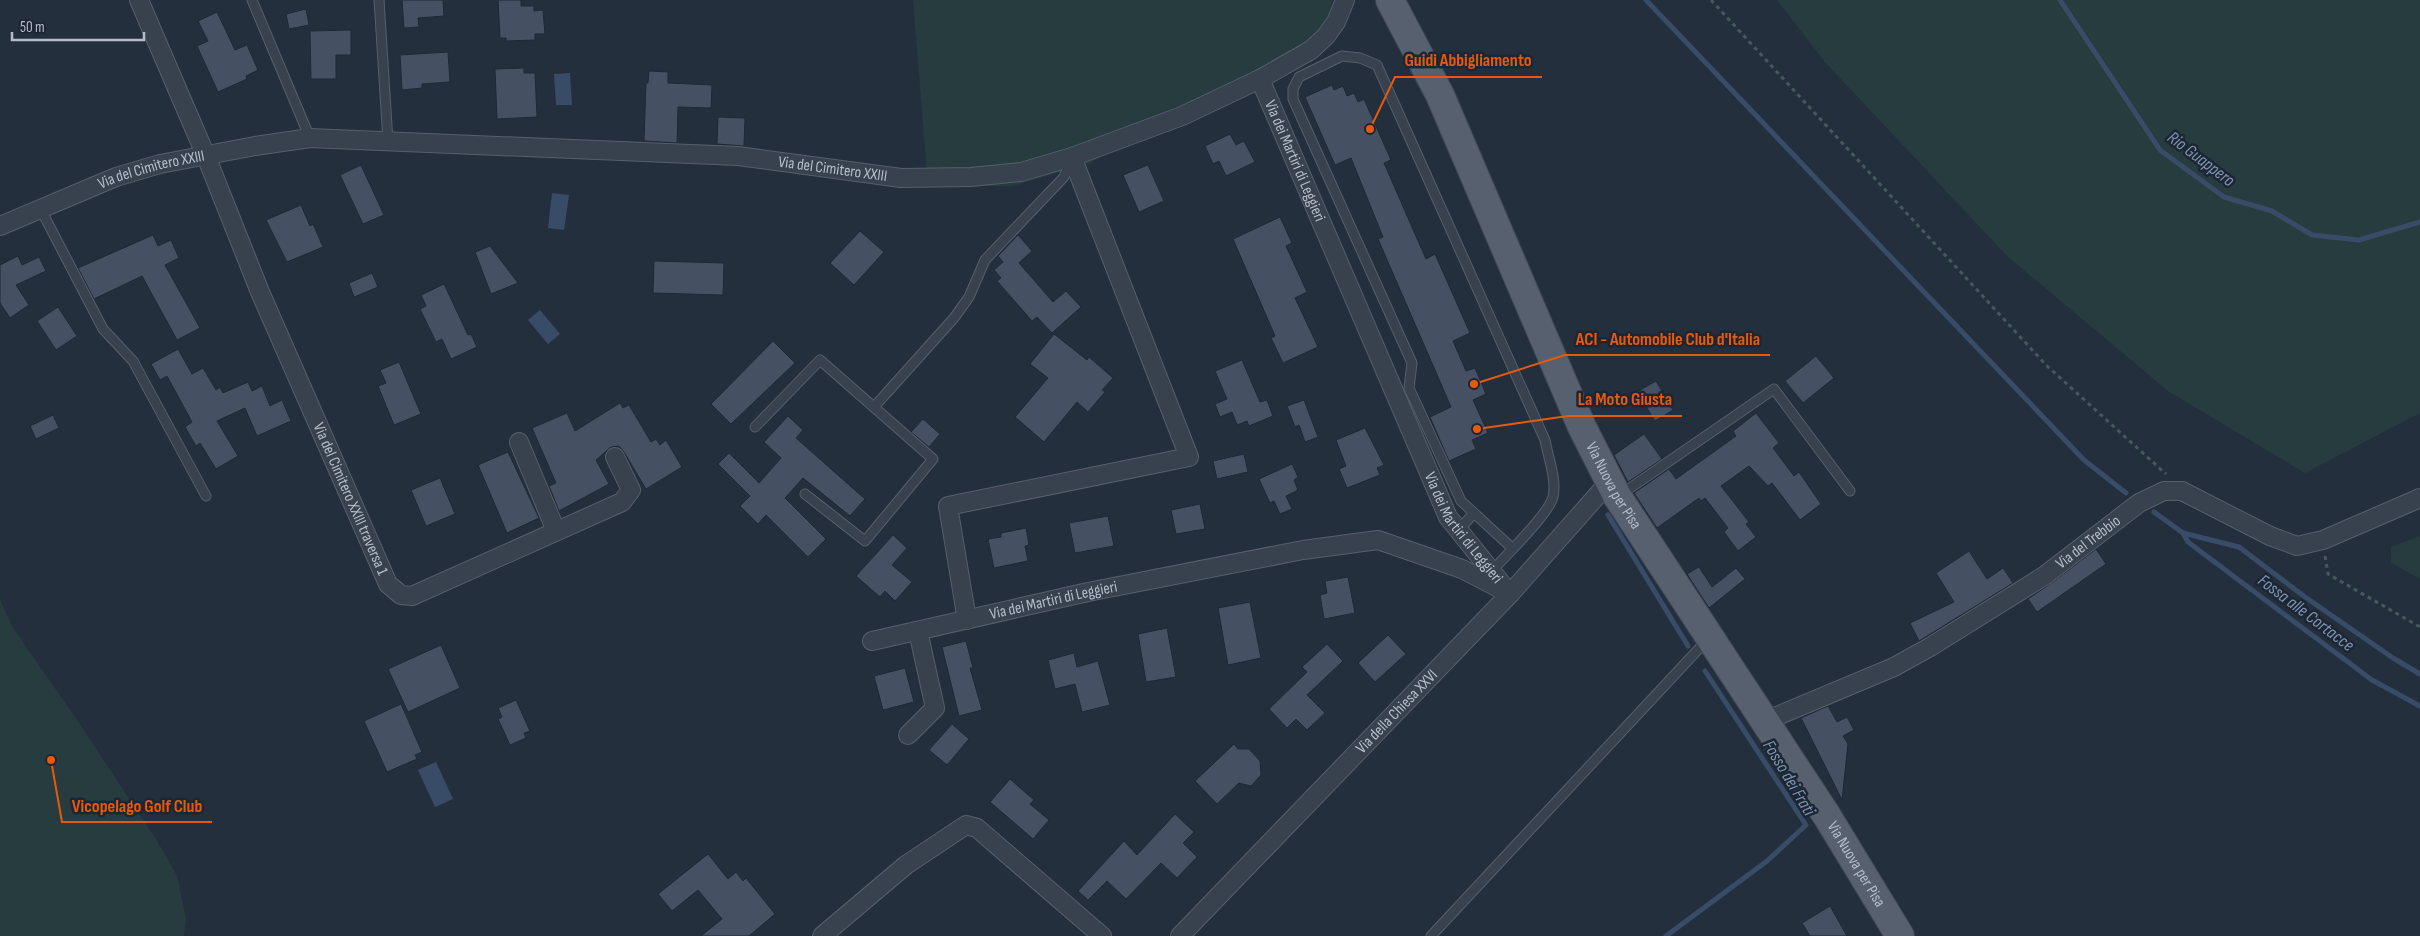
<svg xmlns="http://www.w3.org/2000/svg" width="2420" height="936" viewBox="0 0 2420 936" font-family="'Sofia Sans Condensed',sans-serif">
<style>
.green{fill:#263c3f}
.water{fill:#394c67}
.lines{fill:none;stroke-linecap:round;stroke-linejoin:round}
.stream{stroke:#394c67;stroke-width:5}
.building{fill:#455162;stroke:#1f2835}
.lane-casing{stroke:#565f6c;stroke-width:11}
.street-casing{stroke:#565f6c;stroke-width:20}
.primary-casing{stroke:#414a57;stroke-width:30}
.path{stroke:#44595c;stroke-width:3;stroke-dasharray:4 4;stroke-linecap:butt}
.lane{stroke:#38414e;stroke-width:9}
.street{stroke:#38414e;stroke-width:18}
.primary{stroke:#56606e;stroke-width:28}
.labels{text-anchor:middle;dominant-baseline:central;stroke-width:5;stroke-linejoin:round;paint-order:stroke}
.street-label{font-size:16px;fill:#b4bcc9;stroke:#1d2633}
.water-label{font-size:18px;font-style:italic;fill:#7c92b1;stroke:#1d2633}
.leader{fill:none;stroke:#e8590c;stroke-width:2}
.callout-dot{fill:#e8590c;stroke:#1d2633;stroke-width:2}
.callout-label{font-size:18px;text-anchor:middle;font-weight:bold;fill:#e8590c;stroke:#1d2633;stroke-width:5;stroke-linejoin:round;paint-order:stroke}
</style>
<rect width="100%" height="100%" fill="#242f3e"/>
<g class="green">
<path d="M913 0H1332L1328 18 1311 40 1088 164 1013 186H928Z"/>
<path d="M1777 0H2420V413L2305 473 2168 391 2008 257 1824 61Z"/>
<path d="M2420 536V579L2391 563V547Z"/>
<path d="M0 600 13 628 75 717 159 844 177 876 186 918 184 936H0Z"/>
</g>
<g class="water">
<path d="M570 73 572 105H556L554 74Z"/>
<path d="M552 193 569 195 564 230 548 228Z"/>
<path d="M540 310 560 334 548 344 528 320Z"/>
<path d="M436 762 453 799 435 807 418 770Z"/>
</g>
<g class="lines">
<g class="stream">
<path d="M1646 0 2084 460 2126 493"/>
<path d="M2060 0 2160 150 2224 197 2272 211 2312 235 2359 240 2420 222"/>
<path d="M2154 512 2183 533 2239 547 2305 597 2393 658 2420 674"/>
<path d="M1608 515 1688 646"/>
<path d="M2183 533 2188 542 2372 680 2420 706"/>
<path d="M1666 936 1767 861 1806 825 1705 671"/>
</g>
</g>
<g class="building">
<path d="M402 0H443L444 16 418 18 419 27 404 28Z"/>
<path d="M498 0H521V6H534V11L543 10 545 34H535V40L506 41V38H500Z"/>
<path d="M306 9 309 25 289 29 286 14Z"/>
<path d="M217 12 235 50 247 45 258 70 246 76 247 79 218 92 197 46 208 41 198 21Z"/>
<path d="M351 30V55H336V79H311L310 31Z"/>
<path d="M448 52 450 82 422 84V88L402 90 400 55Z"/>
<path d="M524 68V73H535L537 117 497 119 495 69Z"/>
<path d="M649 71 668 72V83L712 85 711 108 678 107 677 143 644 141 646 83H648Z"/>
<path d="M1332 85 1334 90 1343 86 1347 96 1354 93 1358 102 1364 99 1391 160 1384 163 1426 259 1435 254 1470 333 1453 341 1466 371 1475 368 1486 394 1473 400 1488 433 1472 440 1476 449 1449 461 1430 417 1451 407 1378 239 1383 237 1351 158 1335 165 1305 97Z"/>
<path d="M718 117 745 118 744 146 717 144Z"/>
<path d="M1230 134 1236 145 1244 141 1255 162 1226 176 1219 161 1213 164 1205 146Z"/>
<path d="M361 165 384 215 363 224 340 175Z"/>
<path d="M1148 165 1164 201 1139 212 1123 175Z"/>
<path d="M301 205 310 226 313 224 323 247 287 262 266 220Z"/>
<path d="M1280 217 1292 243 1286 246 1307 292 1295 298 1318 347 1283 363 1271 338 1275 336 1233 239Z"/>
<path d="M860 231 884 252 854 285 830 263Z"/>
<path d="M153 235 158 246 171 240 179 258 165 265 200 328 177 340 142 276 94 299 78 268Z"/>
<path d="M1018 235 1032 251 1019 263 1053 302 1066 291 1081 307 1052 333 1037 317 1032 321 997 281 1001 278 994 270 1003 262 998 256Z"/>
<path d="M490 246 518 283 491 294 475 252Z"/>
<path d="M18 256 22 265 39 257 46 271 16 285 29 305 10 318 0 303V265Z"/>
<path d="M654 261 724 263 723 295 653 293Z"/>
<path d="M372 273 378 287 354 297 349 283Z"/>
<path d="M444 284 468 335 471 334 477 347 451 359 442 339 436 342 420 309 426 306 421 295Z"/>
<path d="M58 307 77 336 56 350 37 321Z"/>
<path d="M1054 334 1087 360 1089 357 1113 378 1102 390 1105 392 1088 412 1077 402 1044 442 1015 417 1048 378 1030 364Z"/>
<path d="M773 341 795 363 731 424 711 404Z"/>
<path d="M178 349 192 374 203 368 216 390 220 387 223 393 248 382 252 391 262 386 270 406 282 400 291 421 257 436 245 408 217 421 238 456 216 469 200 443 196 446 185 427 192 422 167 376 160 380 151 364Z"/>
<path d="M1816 356 1834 378 1803 403 1785 381Z"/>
<path d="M1242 360 1260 402 1267 400 1273 416 1249 426 1247 421 1237 425 1232 412 1220 417 1215 404 1227 399 1215 371Z"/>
<path d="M399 362 421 414 394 425 378 386 386 383 380 370Z"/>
<path d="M1656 381 1673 410 1655 421 1637 392Z"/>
<path d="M1304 400 1318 437 1305 442 1299 425 1295 427 1287 406Z"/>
<path d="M620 403 623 408 629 405 651 442 656 439 660 445 666 440 682 467 646 489 624 452 619 446 611 447 596 460 609 484 559 511 549 486 556 483 532 428 567 413 575 431Z"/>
<path d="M1756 413 1779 443 1773 448 1794 476 1799 472 1821 504 1800 520 1772 483 1768 486 1749 466 1721 486 1749 522 1746 524 1756 537 1738 551 1724 532 1728 528 1705 498 1701 501 1699 498 1657 528 1634 493 1669 469 1676 479 1736 436 1733 431Z"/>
<path d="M53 415 59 428 36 439 30 426Z"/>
<path d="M788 416 803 430 796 438 865 499 850 516 803 478 785 498 826 539 808 557 766 515 758 524 740 506 750 496 718 464 729 453 759 483 781 458 764 442Z"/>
<path d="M923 419 940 434 929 447 911 432Z"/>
<path d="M1365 428 1384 465 1377 468 1380 475 1347 488 1339 469 1346 466 1336 440Z"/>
<path d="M1644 434 1662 459 1628 482 1614 455Z"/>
<path d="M508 452 539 518 507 533 478 465Z"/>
<path d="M1244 454 1248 472 1217 479 1213 461Z"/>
<path d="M1292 464 1298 477 1294 480 1298 490 1286 496 1292 509 1280 514 1274 501 1270 503 1259 479Z"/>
<path d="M440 478 455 514 426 526 411 490Z"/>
<path d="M1200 504 1205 529 1176 534 1171 510Z"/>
<path d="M1108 516 1114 546 1075 553 1069 523Z"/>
<path d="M1026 528 1029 545 1025 546 1028 561 994 568 988 539 1001 537V533Z"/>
<path d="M893 535 907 548 892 565 912 582 895 601 885 591 880 597 856 576Z"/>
<path d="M2096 549 2106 564 2037 612 2028 599 2050 584Z"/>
<path d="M1969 551 1987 579 2003 568 2013 583 1919 641 1910 623 1954 602 1936 573Z"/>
<path d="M1699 567 1712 587 1736 568 1745 579 1709 608 1687 574Z"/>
<path d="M1348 577 1355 613 1324 619 1320 595 1327 593 1325 581Z"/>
<path d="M1250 602 1261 658 1228 665 1218 608Z"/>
<path d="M1167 628 1176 677 1146 682 1138 634Z"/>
<path d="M1388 635 1406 654 1375 682 1358 663Z"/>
<path d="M966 641 973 668H970L982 710 959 716 942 647Z"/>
<path d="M1327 644 1343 661 1307 695 1325 713 1307 730 1296 719 1287 728 1269 709 1307 672 1302 667Z"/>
<path d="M441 645 460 688 408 712 388 669Z"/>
<path d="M1074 653 1077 667 1098 661 1110 705 1082 712 1075 684 1055 689 1048 660Z"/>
<path d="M905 668 914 702 883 710 874 676Z"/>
<path d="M516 700 530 731 524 733 526 738 510 745 498 719 502 717 498 708Z"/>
<path d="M401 704 422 752 415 755 417 759 387 772 364 721Z"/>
<path d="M1828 706 1837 722 1847 717 1854 730 1843 736 1848 744 1842 800 1801 718Z"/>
<path d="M952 724 969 739 947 765 929 750Z"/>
<path d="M1234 744 1238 749H1249L1260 761 1261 775 1251 786 1239 783 1217 804 1195 781Z"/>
<path d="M1010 779 1034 800 1030 804 1049 820 1033 839 990 802Z"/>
<path d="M1175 814 1194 832 1183 843 1197 857 1177 878 1161 863 1126 899 1107 881 1088 900 1078 891 1124 841 1137 855Z"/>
<path d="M708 854 728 879 736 872 743 881 746 878 775 914 749 936H701L722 919 698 890 672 911 658 894Z"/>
<path d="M1830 906 1847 936H1810L1802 923Z"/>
</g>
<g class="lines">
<defs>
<g id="lane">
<path d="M252 0 310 138"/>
<path d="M379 0 388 141"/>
<path d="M40 208 103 329 133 361 206 496"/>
<path d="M874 407 954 318 969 297 985 260 1064 177 1071 160"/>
<path d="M755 427 820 360 933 459 865 541 805 494"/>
<path d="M1620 495 1774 389 1850 491"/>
<path d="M1458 531 1474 513"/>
<path d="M1492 571C1506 555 1548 515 1553 497 1557 480 1548 457 1545 440L1377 65 1360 58 1342 56 1299 77 1293 89V99L1412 363 1409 388 1461 501 1512 548"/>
<path d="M1431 936 1707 640"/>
</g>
<g id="street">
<path id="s1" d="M139 0 206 156 260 292 388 584 401 595 412 596 622 502 631 490 615 457"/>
<path id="s2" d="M1260 79 1448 517 1505 588"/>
<path id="s3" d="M0 226 116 177 160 164 255 146 310 138 738 156 901 178 971 177 1021 172 1072 157 1182 116 1260 79 1311 50 1326 36 1336 22 1345 0"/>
<path d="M519 442 556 531"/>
<path d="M967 620 948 506 1189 457 1072 157"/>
<path id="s4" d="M872 641 1088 592 1303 550 1378 540 1462 569 1510 594"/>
<path id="s5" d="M1765 721 1894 667 1930 647 2044 576 2139 503 2164 491H2182L2270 536 2297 546 2323 540 2420 498"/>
<path d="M908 735 935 708 918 631"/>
<path d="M822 936 906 865 966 825 977 828 1102 936"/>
<path id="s6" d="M1180 936 1510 594 1610 481"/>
</g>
<g id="primary">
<path id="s7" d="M1390 0 1440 95 1582 427 1617 496 1827 816 1900 936"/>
</g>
</defs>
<use href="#lane" class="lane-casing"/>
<use href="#street" class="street-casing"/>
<use href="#primary" class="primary-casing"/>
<g class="path">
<path d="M1711 0 2046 365 2166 474"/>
<path d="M2325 556 2328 574 2420 627"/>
</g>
<use href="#lane" class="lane"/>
<use href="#street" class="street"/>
<use href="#primary" class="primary"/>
</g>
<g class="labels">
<g class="street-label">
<text stroke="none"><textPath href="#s2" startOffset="89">Via dei Martiri di Leggieri</textPath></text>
<text stroke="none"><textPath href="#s3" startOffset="848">Via del Cimitero XXIII</textPath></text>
<text stroke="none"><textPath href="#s3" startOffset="162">Via del Cimitero XXIII</textPath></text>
<text stroke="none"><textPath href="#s7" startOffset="535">Via Nuova per Pisa</textPath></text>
<text stroke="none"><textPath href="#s1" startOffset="542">Via del Cimitero XXIII traversa 1</textPath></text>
<text stroke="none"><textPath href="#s2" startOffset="494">Via dei Martiri di Leggieri</textPath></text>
<text stroke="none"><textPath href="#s5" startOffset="371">Via del Trebbio</textPath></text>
<text stroke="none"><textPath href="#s4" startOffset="186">Via dei Martiri di Leggieri</textPath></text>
<text stroke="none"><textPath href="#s6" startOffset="312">Via della Chiesa XXVI</textPath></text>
<text stroke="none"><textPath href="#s7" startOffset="985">Via Nuova per Pisa</textPath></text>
</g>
<g class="water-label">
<text transform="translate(2201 159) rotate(37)">Rio Guappero</text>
<text transform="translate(2306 613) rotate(37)">Fossa alle Cortacce</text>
<text transform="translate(1789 778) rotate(59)">Fosso dei Frati</text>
</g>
</g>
<path class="leader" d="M1370 129L1395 77H1542M1474 384L1565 355H1770M1477 429L1568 416H1682M51 760L62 822H212"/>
<g class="callout-dot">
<circle cx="1370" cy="129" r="5"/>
<circle cx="1474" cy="384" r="5"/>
<circle cx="1477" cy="429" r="5"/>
<circle cx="51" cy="760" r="5"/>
</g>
<g class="callout-label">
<text x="1468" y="66">Guidi Abbigliamento</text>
<text x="1668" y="345">ACI - Automobile Club d'Italia</text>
<text x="1625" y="405">La Moto Giusta</text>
<text x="137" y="812">Vicopelago Golf Club</text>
</g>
<path d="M12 32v8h132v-8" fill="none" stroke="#b4bcc9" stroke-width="2.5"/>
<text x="20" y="32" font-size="15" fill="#b4bcc9" stroke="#1d2633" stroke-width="4" paint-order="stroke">50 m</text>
</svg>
